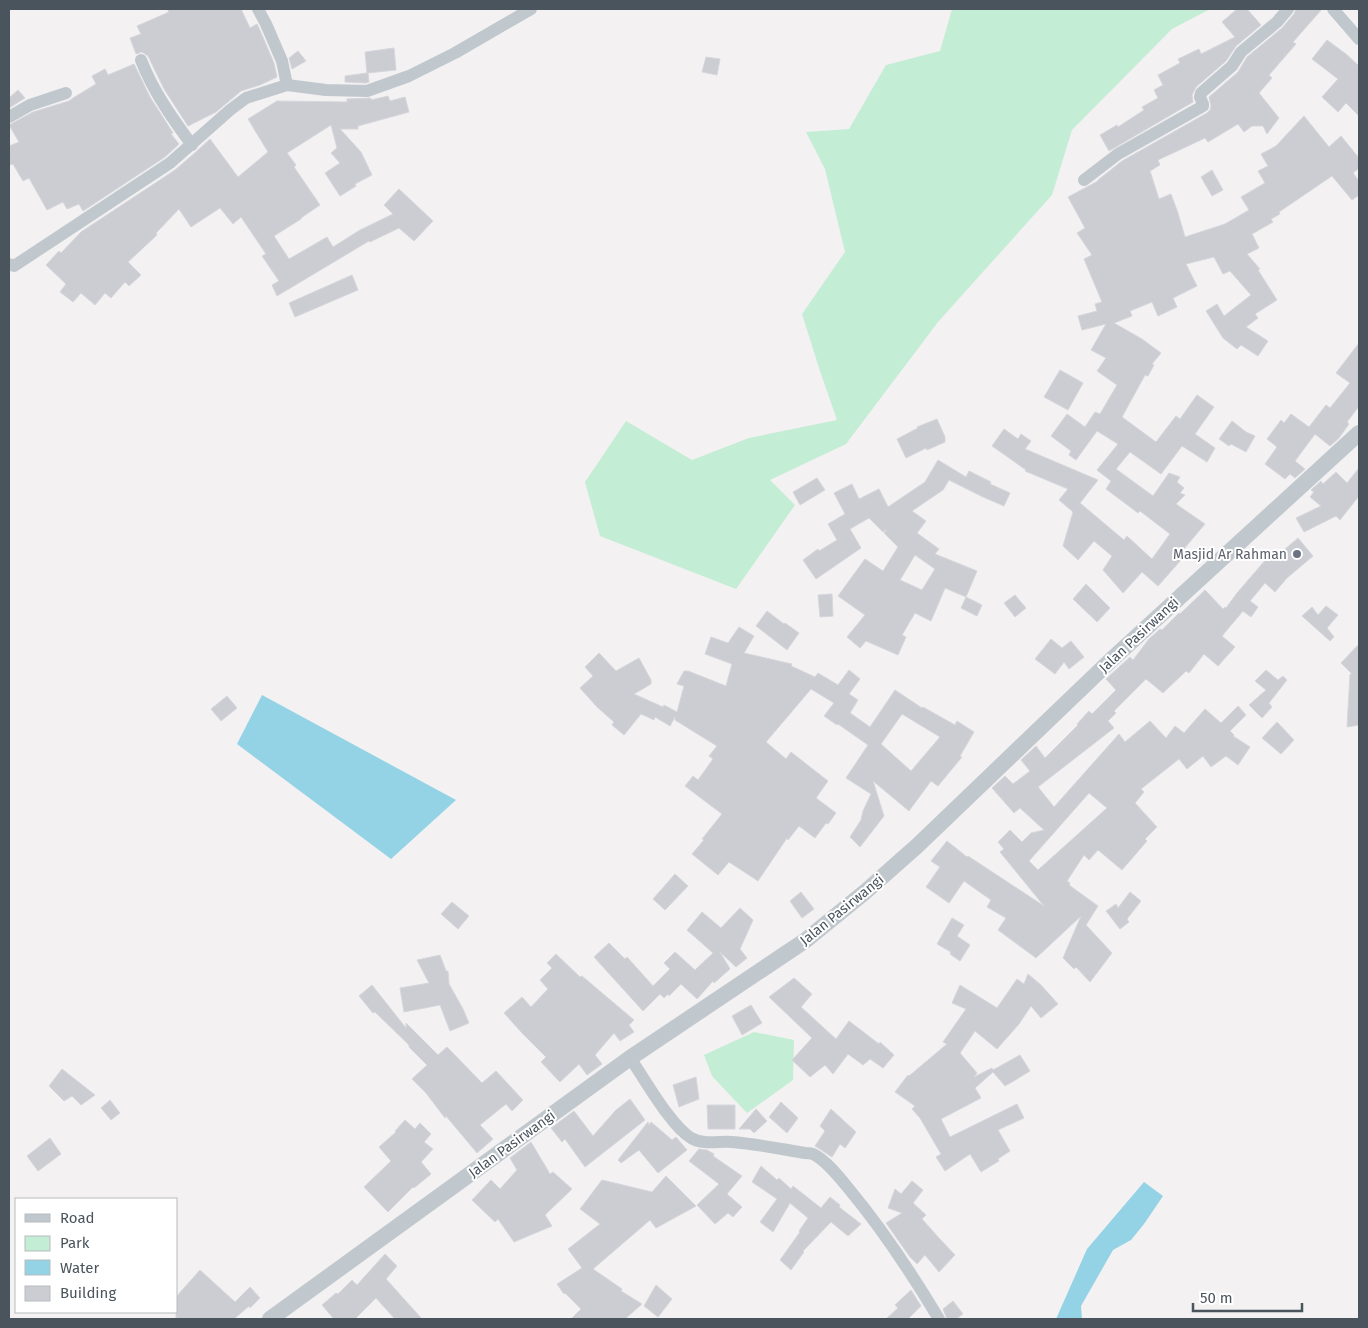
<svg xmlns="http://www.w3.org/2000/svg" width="1368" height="1328" viewBox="0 0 1368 1328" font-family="'Fira Sans',sans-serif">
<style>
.green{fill:#c4edd5}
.water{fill:#94d3e6}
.building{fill:#cbcdd3;stroke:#d6d7dc;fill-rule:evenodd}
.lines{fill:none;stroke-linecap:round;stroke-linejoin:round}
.minor{stroke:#c0c8ce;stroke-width:12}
.tertiary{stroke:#c0c8ce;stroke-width:16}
.worship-dot{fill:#6b7280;stroke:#fff;stroke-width:2}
.labels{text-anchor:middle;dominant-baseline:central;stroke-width:4;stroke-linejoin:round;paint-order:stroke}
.worship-label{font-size:14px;fill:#5b616d;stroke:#fff;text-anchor:end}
.street-label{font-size:14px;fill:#4a545d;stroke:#fff}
</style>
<rect width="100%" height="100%" fill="#f3f1f1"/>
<g class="green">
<path d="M952 9H1210L1172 29 1072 130 1052 195 938 322 846 444 770 480 795 505 736 589 600 536 585 482 626 421 692 460 749 438 837 420 820 371 802 314 845 252 825 169 806 132 849 129 886 65 940 51Z"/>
<path d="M754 1032 794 1040 793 1080 747 1113 712 1076 704 1055Z"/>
</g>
<g class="water">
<path d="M262 695 456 800 391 859 237 744Z"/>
<path d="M1144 1182 1163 1196 1144 1224 1131 1240 1113 1250 1081 1306 1082 1319H1056L1087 1249Z"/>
</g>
<g class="building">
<path d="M167 9H241L250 28 257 24 259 28 274 63 277 77 260 85 241 91 216 112 188 126 164 89 148 56 142 52 136 54 130 38 141 34 137 26 169 12Z"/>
<path d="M1237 9H1247L1261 25 1236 46 1226 61 1196 87 1192 95 1193 102 1109 151 1100 135 1117 125 1118 127 1144 110 1142 107 1158 98 1154 90 1163 85 1158 75 1180 63 1178 59 1199 49 1201 54 1235 37 1222 22Z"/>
<path d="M1296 9H1322L1293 42 1296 44 1269 75 1272 78 1259 93 1279 118 1267 134 1263 126H1252L1244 132 1238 124 1208 142 1205 138 1158 160 1160 165 1150 171 1159 199 1171 194 1178 213 1185 237 1225 224 1249 210 1241 197 1265 183 1258 171 1268 166 1261 154 1276 146 1304 116 1329 147 1341 136 1359 158V168L1353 173 1359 181V195L1352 200 1332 176 1279 212 1280 214 1271 219 1273 222 1252 234 1259 248 1247 254 1260 269 1258 270 1277 300 1255 314 1258 318 1246 327 1268 341 1258 356 1241 345 1237 349 1223 338 1206 311 1217 304 1224 316 1251 295 1230 271 1223 274 1214 257 1186 264 1197 286 1173 298 1177 307 1158 316 1152 302 1130 311 1132 316 1114 323 1142 339 1161 353 1152 364 1154 365 1148 376 1145 375 1122 417 1156 442 1176 416 1180 419 1197 395 1214 407 1195 434 1215 448 1207 462 1182 446 1161 474 1130 452 1116 469 1153 496 1169 473 1180 477 1177 482 1184 488 1180 493 1185 495 1176 504 1205 524 1178 556 1181 560 1158 586 1142 572 1123 593 1103 570 1112 556 1094 541 1078 560 1063 546 1073 512 1059 500 1068 489 1025 471 1026 470 992 446 1004 429 1018 439 1021 434 1031 441 1025 449 1098 480 1080 503 1124 540 1127 536 1152 559 1170 534 1140 511 1138 513 1106 489 1111 481 1097 470 1118 444 1097 431 1076 460 1069 455 1071 451 1051 436 1067 414 1085 427 1095 412 1100 414 1117 385 1097 371 1106 358 1091 350 1106 324 1082 330 1078 316 1097 311 1095 304 1102 302 1084 259 1092 255 1077 233 1085 228 1068 197 1098 181V180L1122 161 1207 113 1210 110 1211 106 1209 97 1238 72 1247 57 1282 28 1294 14Z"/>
<path d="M1327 40 1346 54 1359 66V116L1346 103 1338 112 1322 97 1338 79 1312 59Z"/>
<path d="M394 48 396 70 368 73 369 82 366 83 345 82V76L367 73 365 52Z"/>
<path d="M298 51 306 61 292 69 289 58Z"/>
<path d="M706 57 720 59 717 75 702 72Z"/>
<path d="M134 64 150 97 173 133 171 134 179 144 165 157 83 211 79 204 67 209 63 202 47 210 29 178 23 181 13 164 9 165V146L19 142 9 125 33 112 69 101 73 98 96 84 92 76 105 69 108 75Z"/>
<path d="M18 90 25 98 9 108V98Z"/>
<path d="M388 96 390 101 405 97 409 112 358 126V129H340L361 152 372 175 355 184 356 186 340 196 325 173 340 163 331 153 337 148 331 125 287 153 296 165 294 167 320 205 301 218V219L274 236 289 259 327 237 333 247 360 230 393 214 384 205 399 189 433 221 414 241 399 228 370 242 369 241 277 296 272 285 279 281 262 256 266 254 241 217 233 224 220 208 191 227 179 209 156 233 157 235 128 262 141 275 129 286 125 282 111 298 105 293 95 305 81 293 73 302 60 292 66 284 46 265 59 251 61 253 81 232 175 170 197 151 210 139 238 177 268 152 248 119 277 101 347 102V99L371 98V100Z"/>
<path d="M1212 170 1223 190 1212 196 1201 177Z"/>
<path d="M352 275 358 290 295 317 289 303Z"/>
<path d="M1359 343V406L1347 422 1349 424 1339 438 1330 446 1315 434 1295 461 1305 469 1295 478 1290 474 1285 479 1265 464 1277 447 1267 439 1281 420 1284 423 1291 414 1309 427 1326 405 1330 408 1350 383 1336 373Z"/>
<path d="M1060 370 1083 383 1068 410 1044 397Z"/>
<path d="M937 419 945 437V442L927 450 926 448 906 458 897 439 918 428 917 427Z"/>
<path d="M1232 421 1246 432 1255 436 1246 452 1231 444 1229 446 1219 439Z"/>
<path d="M938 460 966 477 969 471 991 482 990 484 1010 493 1004 506 983 497 949 480 943 490 912 511 926 521 917 533 939 549 935 554 977 571 966 597 945 588 931 621 915 613 902 635 906 637 898 655 866 641 860 648 847 637 865 615 838 596 865 559 883 571 898 547 884 533 887 529 883 532 869 518 850 529 861 548 816 579 803 560 818 549 819 551 837 540 828 524 845 514 834 493 852 484 859 499 879 489 888 507 925 482ZM915 555 935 569 922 590 900 580Z"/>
<path d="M1359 468V496L1340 520 1336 516 1304 532 1296 518 1321 506 1310 497 1314 492 1311 490 1321 481 1323 484 1336 472 1347 483Z"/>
<path d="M817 478 825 490 800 505 793 492Z"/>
<path d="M1298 538 1313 556 1287 578 1275 592 1265 583 1250 601 1258 607 1251 617 1243 611 1222 636 1235 647 1218 666 1204 654 1189 673 1186 671 1163 693 1146 679 1114 711 1116 713 1108 721 1114 728 1038 787 1054 807 1119 734 1125 742 1150 721 1166 738 1175 726 1184 733 1205 709 1221 723 1238 706 1246 715 1230 731 1234 735 1233 736 1250 747 1238 765 1226 756 1211 767 1203 756 1187 769 1179 759 1141 789 1144 792 1135 803 1157 827 1145 839 1147 841 1122 870 1098 850 1089 860 1084 855 1067 881 1070 883 1069 885 1098 906 1086 925 1112 953 1090 982 1076 967 1074 969 1063 958 1081 916 1036 958 998 930 1006 918 987 907 991 900 964 881 949 903 926 887 940 867 931 861 947 841 967 857 968 856 1044 906 1000 852 1004 849 998 842 1010 830 1022 842 1031 833 1044 830 1020 808 1014 813 992 788 1005 776 1013 784 1030 771 1021 760 1036 746 1045 758 1078 725 1077 724 1089 711 1092 714 1116 690 1106 679 1130 657 1133 660 1149 639 1160 629 1162 630 1179 613 1180 614 1205 590 1223 609 1225 607 1226 608 1237 593 1268 557 1271 561ZM1089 793 1107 808 1038 870 1029 861Z"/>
<path d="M1086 584 1110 608 1097 622 1073 599Z"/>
<path d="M832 594 833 616 820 617 818 595Z"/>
<path d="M1015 595 1026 608 1015 617 1004 603Z"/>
<path d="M966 597 982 605 977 616 961 608Z"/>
<path d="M1326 606 1338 615 1327 628 1334 637 1330 641 1302 616 1312 607 1318 615Z"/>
<path d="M767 611 784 624 785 623 799 633 787 650 756 626Z"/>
<path d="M739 627 754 636 744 653 792 664 791 666 815 677 818 673 838 685 849 670 860 679 849 694 858 700 850 713 870 727 895 690 922 708 923 707 955 725 957 721 974 732 960 756 962 757 938 786 931 781 909 811 873 781 884 816 860 847 850 837 861 820 863 811 871 794 846 778 868 745 838 724 837 725 824 716 834 703 811 689 766 742 786 759 791 752 828 781 816 798 836 813 828 824 826 823 815 838 799 826 788 840 787 838 758 881 729 862 718 875 692 854 704 840 702 839 722 814 685 786 693 776 698 780 713 759 709 756 717 746 675 720V717L670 726 655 717 654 720 641 714 624 735 612 725 614 722 597 707 580 688 593 676 585 667 599 653 616 671 639 658 651 680V684L634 694 663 707 664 705 677 712 684 686 677 684 684 671H688L726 686 732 664 705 654 711 637 728 643ZM902 714 940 737 911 771 881 744Z"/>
<path d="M1051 639 1062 648 1071 641 1084 657 1069 669 1064 662 1055 674 1035 659Z"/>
<path d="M1359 644V725L1347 727 1350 674H1352L1341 663Z"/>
<path d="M1266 670 1278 680 1283 676 1287 680 1269 703 1272 707 1262 718 1249 705 1266 690 1255 681Z"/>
<path d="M227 696 237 708 221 721 211 709Z"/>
<path d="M1277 722 1294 740 1281 754 1262 738Z"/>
<path d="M675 874 688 886 665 910 653 899Z"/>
<path d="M801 892 814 909 802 918 790 901Z"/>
<path d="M1130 892 1141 901 1127 919 1129 922 1120 929 1106 911 1116 904 1118 908Z"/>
<path d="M452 902 469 916 458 929 441 914Z"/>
<path d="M740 908 753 920 740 949 747 958 736 967 720 952 730 969 714 983 713 981 697 999 681 984 669 996 668 994 664 998 660 994 643 1011 594 957 609 943 625 959 627 957 653 986 670 969 664 963 675 952 695 970 713 953 687 930 702 912 721 928Z"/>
<path d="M952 918 964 925 957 936 970 945 960 961 950 954 951 952 937 944Z"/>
<path d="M556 954 580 977 582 976 634 1020 629 1025 634 1032 620 1041 614 1033 595 1055 602 1064 587 1075 579 1064 560 1082 541 1062 546 1057 522 1033 504 1013 522 997 531 1007 548 989 540 980 552 968 547 963Z"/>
<path d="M440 955 446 971H448L449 984 463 1009 469 1023 450 1031 440 1005 404 1012 400 988 429 983 417 960Z"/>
<path d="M1028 974 1041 985 1058 1004 1041 1018 1031 1006 1019 1024 997 1049 975 1031 960 1053 977 1073 974 1077 992 1068 993 1070 1020 1055 1030 1071 1017 1079 1005 1086 993 1072 975 1088 981 1098 941 1119 950 1137 1017 1104 1024 1118 998 1130 1010 1151 998 1159 999 1161 981 1172 970 1154 945 1171 936 1157 941 1154 920 1118 912 1109 915 1106 895 1092 908 1075 909 1076 947 1044 943 1042 966 1009 952 1003 960 985 997 1008 1017 979 1024 984Z"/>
<path d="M794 978 812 994 801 1007 836 1039 849 1021 879 1044 880 1042 894 1055 883 1068 870 1059 863 1065 848 1054 833 1074 825 1065 810 1077 792 1060 812 1038 769 997Z"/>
<path d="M372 985 406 1028V1023L438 1055 447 1047 482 1083 496 1071 523 1100 512 1111 506 1104 480 1125 493 1139 477 1153 446 1116 445 1118 426 1093 412 1079 427 1065 409 1047V1045L375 1012 373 1013 359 996Z"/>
<path d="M751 1005 762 1023 742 1035 732 1016Z"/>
<path d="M62 1069 95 1095 81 1105 72 1096 64 1101 49 1086Z"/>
<path d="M696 1077 699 1099 679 1107 673 1085Z"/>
<path d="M630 1099 645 1120 585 1167 565 1139 562 1142 551 1128 574 1111 593 1136 616 1110Z"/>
<path d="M110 1100 120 1113 111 1120 101 1108Z"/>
<path d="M781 1102 798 1118 787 1133 769 1117Z"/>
<path d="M707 1105H735V1129H708Z"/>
<path d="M756 1109 767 1121 754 1133 750 1129H739Z"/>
<path d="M831 1109 856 1132 845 1148 840 1144 832 1157 815 1146 825 1131 820 1126Z"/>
<path d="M405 1120 415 1129 420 1123 431 1134 424 1142 433 1149 421 1162 431 1174 414 1188 413 1187 388 1212 364 1187 391 1161 379 1147 396 1132 395 1131Z"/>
<path d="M648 1122 649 1125 651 1122 672 1140 676 1137 687 1150 658 1173 639 1150 621 1163 618 1160Z"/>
<path d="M50 1138 61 1154 38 1171 27 1156Z"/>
<path d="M531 1142 550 1174 553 1172 572 1189 545 1215 552 1226 514 1242 498 1219 495 1222 472 1200 491 1180 500 1189 517 1170 510 1158Z"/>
<path d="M699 1149 707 1150 714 1154 713 1156 742 1176 727 1194 742 1207 733 1217 728 1213 715 1224 697 1205 719 1184 689 1161Z"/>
<path d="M761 1166 777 1180 779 1178 791 1189 793 1186 821 1208 830 1197 840 1205 839 1207 861 1224 848 1236 831 1222 803 1251 804 1252 791 1270 780 1260 800 1232 799 1231 808 1218 790 1203 773 1232 760 1222 777 1199 752 1182Z"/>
<path d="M666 1176 696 1206 656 1228 650 1220 593 1269 622 1289 621 1291 642 1304 625 1319H571L581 1309 565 1293 564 1294 557 1284 582 1268 568 1249 600 1224 580 1209 602 1180 652 1192Z"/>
<path d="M912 1181 923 1190 913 1203 926 1215 922 1219 938 1237 955 1255 939 1272 925 1255 917 1264 910 1257 886 1223 902 1213 888 1208 895 1189 901 1194Z"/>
<path d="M385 1254 397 1266 386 1279 422 1319H395L376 1298 355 1319H334L322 1305 336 1293 338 1294 352 1280 357 1285Z"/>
<path d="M200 1270 235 1302 250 1287 260 1298 250 1308 249 1306 234 1319H176V1297Z"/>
<path d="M656 1285 672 1299 658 1317 644 1306Z"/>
<path d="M911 1290 921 1306 908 1319H886L898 1308 895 1305Z"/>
<path d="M953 1301 963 1314 956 1319H947L943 1309Z"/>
</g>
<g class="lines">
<g class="minor">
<path d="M258 9 266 24 282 61 287 85"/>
<path d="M1333 9 1359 39"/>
<path d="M141 60C153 91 172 118 192 145"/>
<path d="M9 117 30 105 66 93"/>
<path d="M1084 180 1118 154 1203 106V104L1200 97 1201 93 1232 66 1241 52 1277 22 1288 9"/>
<path d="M9 264 14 266 170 163 230 110 246 98 287 85 326 90 367 91 409 76 455 53 531 9"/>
<path d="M630 1058C645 1079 670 1125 691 1138 703 1145 719 1141 732 1142 757 1144 781 1149 805 1153 808 1153 810 1153 813 1154 826 1160 840 1178 849 1189 883 1230 912 1274 939 1319"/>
</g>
<path class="tertiary" d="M270 1319 630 1058 806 940 865 892 917 846 1110 661 1359 433"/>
</g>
<circle class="worship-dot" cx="1297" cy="554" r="5"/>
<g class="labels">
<g class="worship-label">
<text x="1287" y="554">Masjid Ar Rahman</text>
</g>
<g class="street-label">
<text transform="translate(1139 635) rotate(-43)">Jalan Pasirwangi</text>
<text transform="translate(842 910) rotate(-39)">Jalan Pasirwangi</text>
<text transform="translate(512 1144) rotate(-36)">Jalan Pasirwangi</text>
</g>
</g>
<rect width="1368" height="1328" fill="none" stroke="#4a545d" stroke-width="20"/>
<rect x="15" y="1198" width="162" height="115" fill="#ffffff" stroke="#b7bbbe"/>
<rect x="25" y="1214" width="25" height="8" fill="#c0c8ce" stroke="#b7bbbe"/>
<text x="60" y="1223" font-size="15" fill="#4a545d">Road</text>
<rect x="25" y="1236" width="25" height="15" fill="#c4edd5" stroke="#b7bbbe"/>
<text x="60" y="1248" font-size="15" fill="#4a545d">Park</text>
<rect x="25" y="1260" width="25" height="15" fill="#94d3e6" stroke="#b7bbbe"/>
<text x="60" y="1273" font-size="15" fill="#4a545d">Water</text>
<rect x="25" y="1286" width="25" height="15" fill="#cbcdd3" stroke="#b7bbbe"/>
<text x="60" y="1298" font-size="15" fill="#4a545d">Building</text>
<path d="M1193 1303v8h109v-8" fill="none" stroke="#4a545d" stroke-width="2.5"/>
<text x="1200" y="1303" font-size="15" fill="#4a545d" stroke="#ffffff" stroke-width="4" paint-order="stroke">50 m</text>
</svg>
